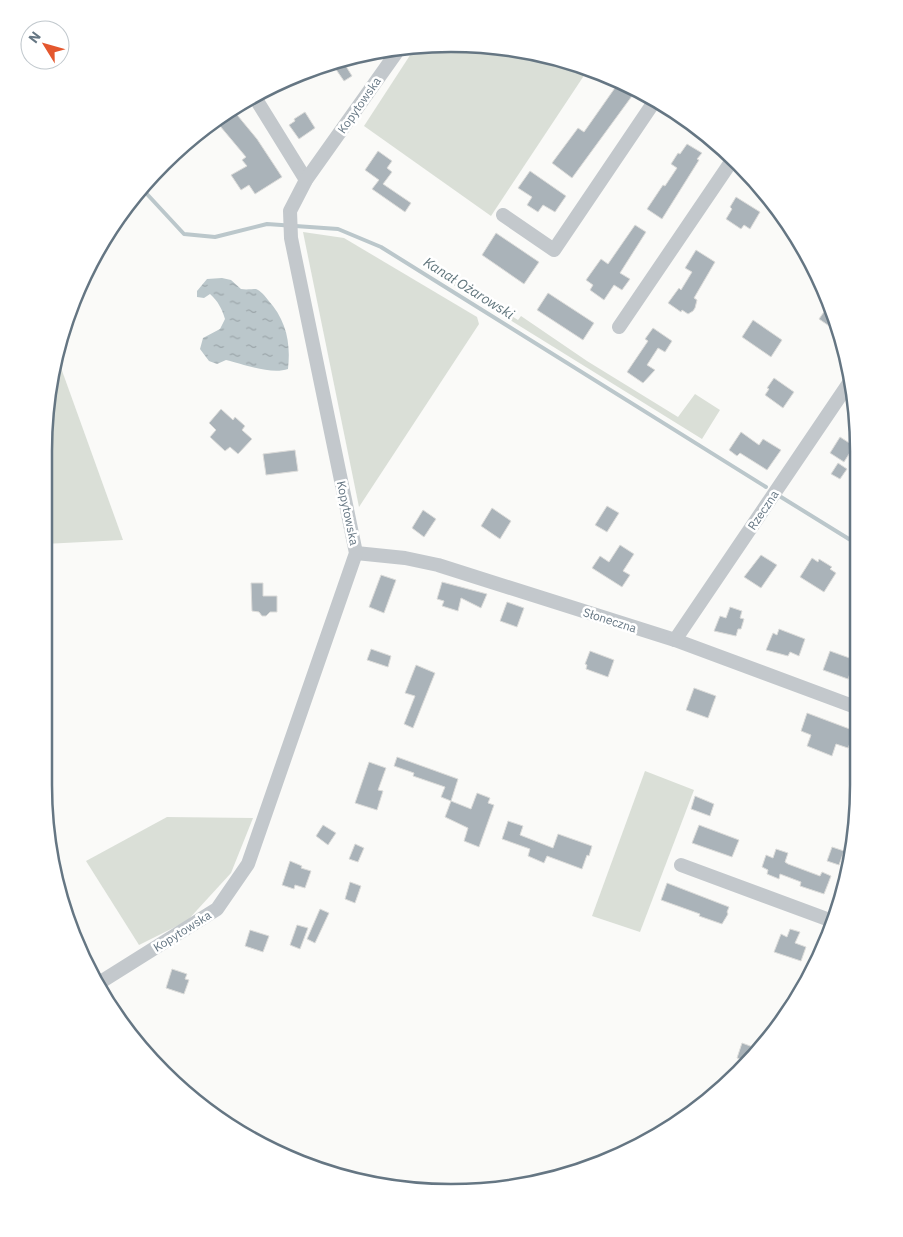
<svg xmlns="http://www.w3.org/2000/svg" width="903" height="1237" viewBox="0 0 903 1237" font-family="'IBM Plex Sans',sans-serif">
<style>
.green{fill:#dadfd7}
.water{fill:url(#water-ripples)}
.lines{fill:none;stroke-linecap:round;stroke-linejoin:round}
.stream{stroke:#bbc7cb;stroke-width:4}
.building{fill:#aab3b9;stroke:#dcdcda}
.minor{stroke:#c3c8cc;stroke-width:14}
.labels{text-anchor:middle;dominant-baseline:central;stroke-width:5;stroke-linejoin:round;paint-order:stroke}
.street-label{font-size:12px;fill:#657683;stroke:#fff}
.water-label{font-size:14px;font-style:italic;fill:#60757c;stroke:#fff}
.rim{fill:none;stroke:#657683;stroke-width:2.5}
</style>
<defs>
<pattern id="water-ripples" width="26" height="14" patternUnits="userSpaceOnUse" patternTransform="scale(1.25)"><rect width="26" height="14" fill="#bbc7cb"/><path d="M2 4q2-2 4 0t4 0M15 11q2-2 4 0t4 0" fill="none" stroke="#9ca6aa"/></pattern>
</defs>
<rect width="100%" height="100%" fill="#fafaf8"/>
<g class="green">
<path d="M425 45 504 47 582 65 589 68 491 216 364 126 416 46Z"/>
<path d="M303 232 344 238 477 317 479 324 359 507Z"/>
<path d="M450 277 518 320 521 316 587 361 678 417 695 394 720 410 702 439 447 281Z"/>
<path d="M56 354 123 540 44 544V451Z"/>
<path d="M645 771 694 790 640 932 592 916Z"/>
<path d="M167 817 253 818 231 873 187 921 139 945 86 861Z"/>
</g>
<path class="water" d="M222 278 231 280 241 289C246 290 252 289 256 289 260 290 266 297 268 300 286 320 291 342 288 369 271 375 243 364 226 360L217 364 209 361 200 349 203 338 220 329 225 319C222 309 218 301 210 294L204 298 197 297V291L207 279Z"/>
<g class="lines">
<g class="stream">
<path d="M146 190V193L184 234 215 237 267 224 338 229 381 247 766 487"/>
<path d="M781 497 857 544"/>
</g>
</g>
<g class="building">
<path d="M344 63 352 76 344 81 335 68Z"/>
<path d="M617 85 632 96 572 178 552 163 578 128 584 132Z"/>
<path d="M233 110 257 139 282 177 255 194 249 185 241 190 231 175 247 166 242 160 246 157 215 120Z"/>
<path d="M305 112 315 128 299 139 289 125 295 121 294 119Z"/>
<path d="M687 144 702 153 697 159 699 160 662 219 647 209 663 185 665 186 677 168 671 164 678 153 680 154Z"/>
<path d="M378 151 392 161 387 168 392 172 383 184 411 203 405 212 372 189 379 180 365 170Z"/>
<path d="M530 171 566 196 555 212 543 205 538 212 527 205 532 197 518 188Z"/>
<path d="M736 197 760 212 750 229 744 225 741 229 726 219 732 209 730 207Z"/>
<path d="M635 225 646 232 620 273 630 279 622 290 614 285 604 300 590 290 593 285 586 280 601 259 608 264Z"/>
<path d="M496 233 539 262 524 284 482 255Z"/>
<path d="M696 250 715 262 694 298 697 300 695 308 693 311 688 314 682 310 681 312 668 303 679 288 681 290 692 272 685 268Z"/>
<path d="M548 293 594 323 583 340 537 310Z"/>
<path d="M830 303 838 332 819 319Z"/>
<path d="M753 320 782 340 771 357 742 337Z"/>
<path d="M653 328 672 341 665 352 658 348 647 365 655 370 643 383 627 372 648 341 645 339Z"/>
<path d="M774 378 794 392 783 408 765 395 769 389 767 388Z"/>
<path d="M221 409 233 420 235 417 245 426 242 430 252 439 238 454 230 447 225 451 210 437 216 430 209 423Z"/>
<path d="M741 432 759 445 763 439 781 450 767 470 740 453 737 456 729 450Z"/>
<path d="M840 437 854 446 844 462 830 453Z"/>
<path d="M295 450 298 471 266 475 263 454Z"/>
<path d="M838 463 847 469 840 479 831 474Z"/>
<path d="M607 506 619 513 607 532 595 525Z"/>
<path d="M492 508 511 521 500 539 481 526Z"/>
<path d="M423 510 436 519 424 537 412 528Z"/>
<path d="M620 545 634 554 623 571 630 575 622 587 592 568 600 556 609 562Z"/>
<path d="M761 555 777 565 761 588 744 577Z"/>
<path d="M812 558 818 562 819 559 832 567 830 569 836 573 824 592 800 577Z"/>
<path d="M381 575 396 580 384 613 369 607Z"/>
<path d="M442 582 487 594 481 608 461 598 458 611 442 606 444 601 437 599Z"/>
<path d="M251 583H263V596H277V612H270L266 616H262L259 612 252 611Z"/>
<path d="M507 602 524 608 517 627 500 621Z"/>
<path d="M730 607 742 611 740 618 744 619 741 629H738L736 636 714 631 720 616 726 618Z"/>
<path d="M779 629 805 639 799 656 790 652 788 656 766 650 773 633 777 635Z"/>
<path d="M371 649 391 656 388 667 367 660Z"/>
<path d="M590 651 614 660 608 677 586 669 587 665 585 664Z"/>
<path d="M830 651 855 660 848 679 823 670Z"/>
<path d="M416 665 435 673 413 728 404 724 415 696 405 693Z"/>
<path d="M694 688 716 696 708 718 686 710Z"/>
<path d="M807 713 855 731 848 748 836 744 832 756 807 746 811 735 801 731Z"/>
<path d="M397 757 458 779 451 801 441 797 445 787 413 776 414 773 394 766Z"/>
<path d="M369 762 386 768 378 790 383 791 377 810 355 803Z"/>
<path d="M477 793 490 798 488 803 494 805 479 847 464 841 468 828 445 817 451 801 471 809Z"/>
<path d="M695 796 714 804 710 816 691 809Z"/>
<path d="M508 821 523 826 520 835 553 848 558 834 592 846 589 856 587 855 582 869 547 856 544 863 528 856 530 849 502 839Z"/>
<path d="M323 825 336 833 328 845 316 836Z"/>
<path d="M699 825 739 840 732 857 692 843Z"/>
<path d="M355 844 364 848 358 862 349 859Z"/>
<path d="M832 847 844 851 839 865 827 861Z"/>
<path d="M776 849 788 853 785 862 788 864 820 876 822 872 831 876 824 894 800 886 801 882 780 874 779 879 767 874 768 870 762 867 766 855 773 858Z"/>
<path d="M290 861 302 866 301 868 311 871 305 888 295 885 294 889 282 885Z"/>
<path d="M350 882 361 886 355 903 345 899Z"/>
<path d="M667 883 729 907 727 912 728 914 722 924 699 916 700 914 661 900Z"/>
<path d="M320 909 329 913 315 943 307 939Z"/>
<path d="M297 925 308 928 300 949 290 945Z"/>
<path d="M790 929 800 932 795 943 806 947 801 961 774 952 781 934 787 937Z"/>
<path d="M250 930 269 936 263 952 245 946Z"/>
<path d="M172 969 187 974 185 979 189 980 184 994 166 988Z"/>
<path d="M742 1043 761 1050 750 1062 737 1058Z"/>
</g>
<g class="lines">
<g class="minor">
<path d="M254 96 306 180"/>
<path d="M503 215 554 250 656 99"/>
<path d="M619 327 733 159"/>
<path d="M356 553 405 558 438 565 675 640 858 708"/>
<path d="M675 640 851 380"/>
<path d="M681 865 835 922"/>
<path d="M99 983 217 909 248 864 356 553 291 238 290 211 306 180 399 49"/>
</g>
</g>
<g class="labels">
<g class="street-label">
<text transform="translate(359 105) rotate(-55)">Kopytowska</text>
<text transform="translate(763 510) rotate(-56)">Rzeczna</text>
<text transform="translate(348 513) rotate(78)">Kopytowska</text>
<text transform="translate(610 620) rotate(18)">Słoneczna</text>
<text transform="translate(182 931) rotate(-32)">Kopytowska</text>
</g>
<g class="water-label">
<text transform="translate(469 288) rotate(32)">Kanał Ożarowski</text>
</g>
</g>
<path d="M0 0H903V1237H0ZM451 52H451A399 399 0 0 1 850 451V785A399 399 0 0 1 451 1184H451A399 399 0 0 1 52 785V451A399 399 0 0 1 451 52Z" fill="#fff" fill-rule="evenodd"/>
<path class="rim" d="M451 52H451A399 399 0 0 1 850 451V785A399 399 0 0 1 451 1184H451A399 399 0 0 1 52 785V451A399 399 0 0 1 451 52Z"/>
<g transform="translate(45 45) rotate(307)"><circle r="24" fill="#ffffff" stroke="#c1c8cd"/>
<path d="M0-4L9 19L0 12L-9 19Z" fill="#e4572e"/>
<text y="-8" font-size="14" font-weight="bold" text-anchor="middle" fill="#657683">N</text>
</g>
</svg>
